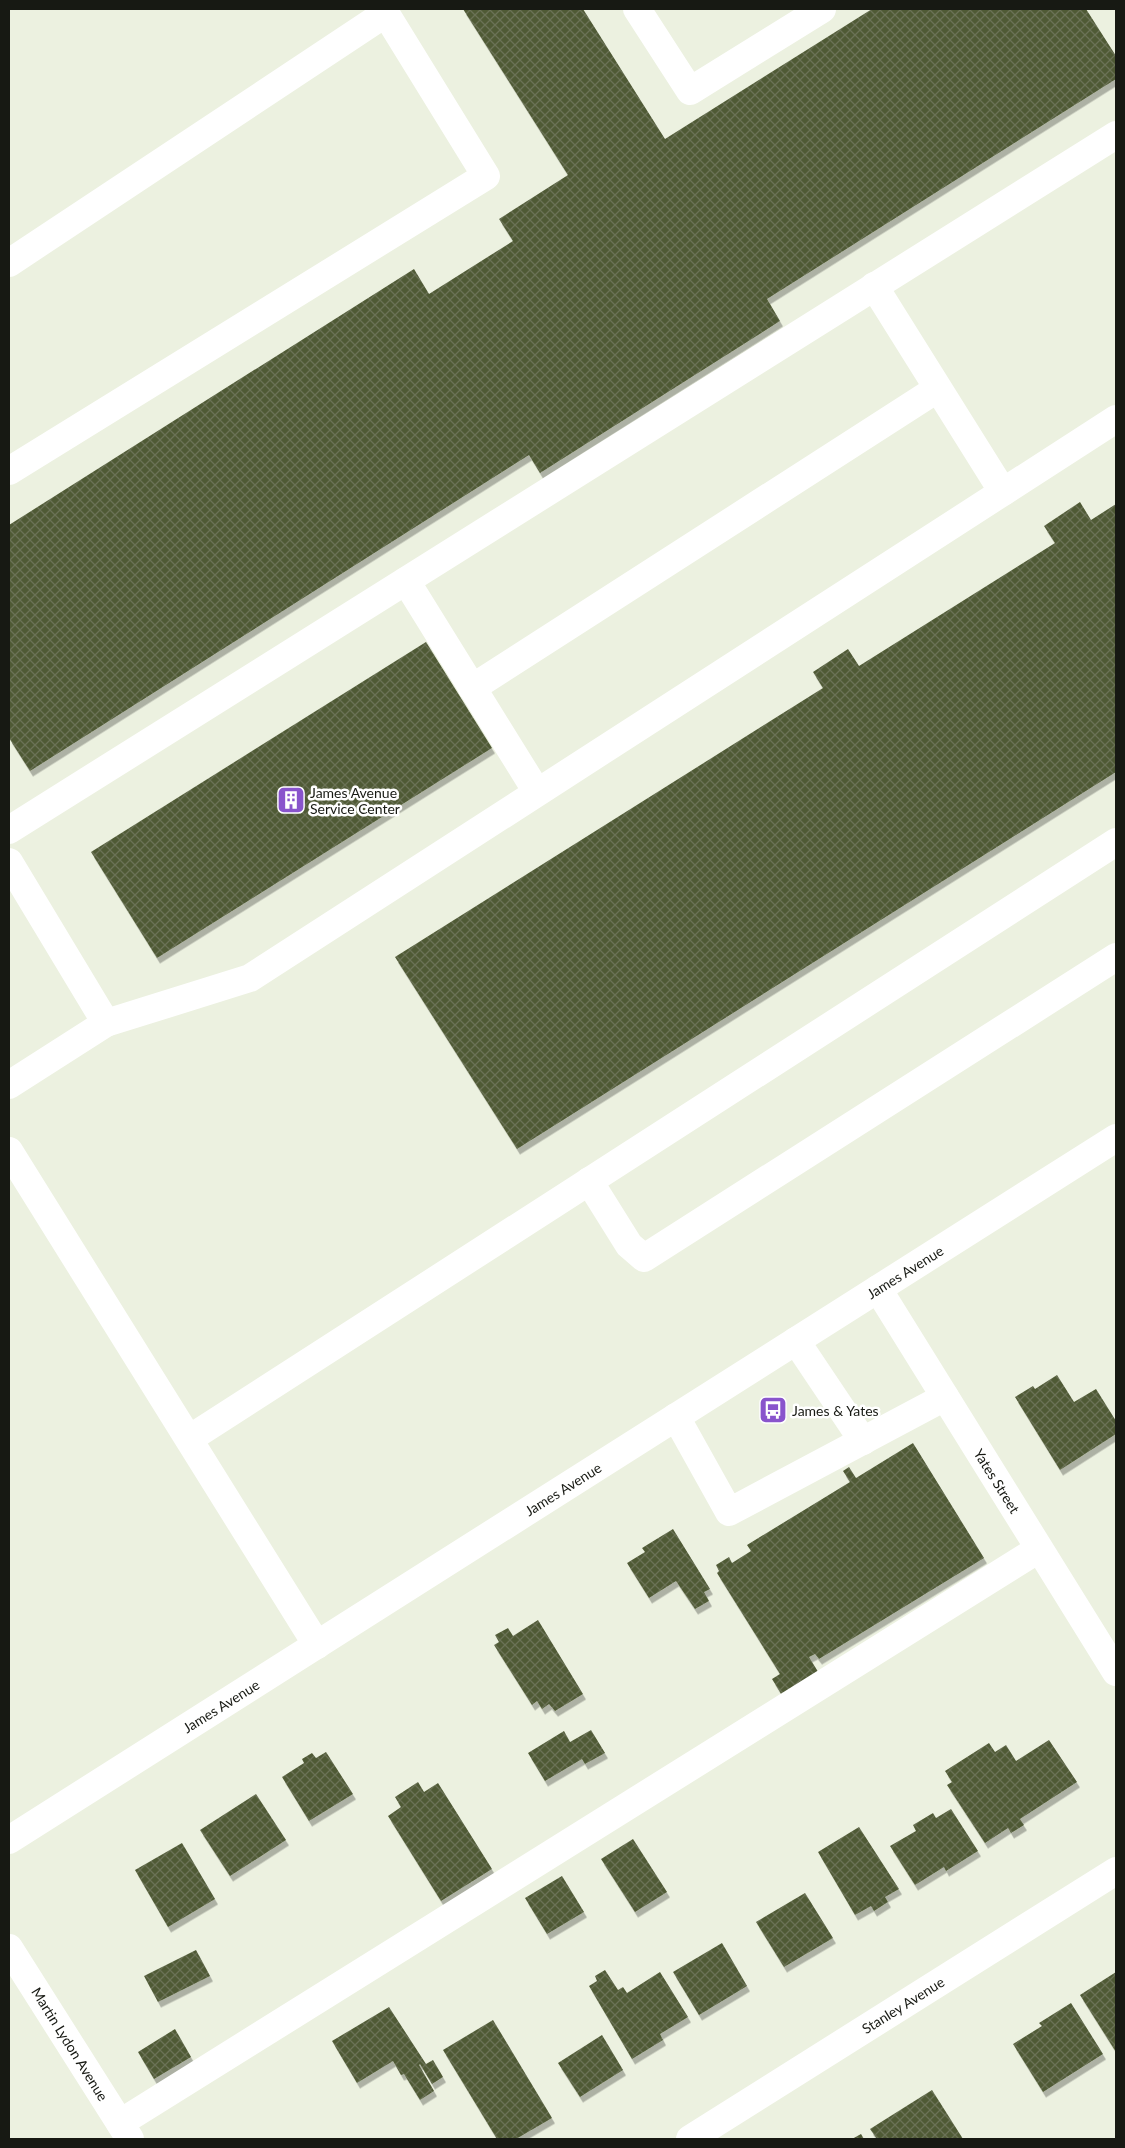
<svg xmlns="http://www.w3.org/2000/svg" width="1125" height="2148" viewBox="0 0 1125 2148" font-family="Lato,sans-serif">
<style>
.building{fill:url(#building-cross-hatch);filter:url(#shadow)}
.lines{fill:none;stroke-linecap:round;stroke-linejoin:round}
.minor{stroke:#fff;stroke-width:28}
.major{stroke:#fff;stroke-width:28}
.labels{text-anchor:middle;dominant-baseline:central;stroke-width:5;stroke-linejoin:round;paint-order:stroke}
.poi-label{font-size:14px;fill:#171913;stroke:#fff;text-anchor:start}
.street-label{font-size:14px;fill:#171913;stroke:#fff}
</style>
<defs>
<pattern id="building-cross-hatch" width="8" height="8" patternUnits="userSpaceOnUse" patternTransform="scale(1.25)"><rect width="8" height="8" fill="#505a35"/><path d="M0 0l8 8M0 8l8-8" fill="none" stroke="#6a7256"/></pattern>
<filter id="shadow"><feDropShadow dx="3" dy="5.5" stdDeviation="0" flood-color="#0004"/></filter>
</defs>
<rect width="100%" height="100%" fill="#ecf1e0"/>
<g class="building">
<path d="M463 9H583L665 139 872 9H1086L1116 56V79L767 299 780 321 540 473 529 455 30 771 9 738V525L414 269 429 294 513 241 499 219 568 175Z"/>
<path d="M1080 502 1091 520 1116 504V772L517 1149 395 957 823 688 813 672 848 649 859 666 1055 543 1044 526Z"/>
<path d="M426 642 492 748 157 958 91 852Z"/>
<path d="M1057 1375 1074 1402 1096 1389 1116 1421V1434L1060 1470 1015 1397 1033 1386 1035 1389Z"/>
<path d="M913 1443 984 1558 819 1659 815 1654 809 1657 820 1675 783 1697 772 1679 780 1674 717 1573 719 1571 716 1565 729 1557 732 1563 751 1551 747 1545 850 1482 843 1471 849 1467 856 1478Z"/>
<path d="M673 1529 710 1589 704 1592 709 1601 695 1609 676 1581 649 1598 627 1563 645 1552 642 1548Z"/>
<path d="M538 1620 583 1694 555 1711 549 1704 542 1709 537 1701 532 1705 494 1645 499 1642 495 1635 508 1628 513 1636Z"/>
<path d="M591 1730 605 1753 585 1764 582 1759 545 1781 528 1753 564 1731 570 1742Z"/>
<path d="M1049 1740 1077 1782 1020 1819 1024 1825 1011 1833 1008 1828 985 1843 947 1785 952 1782 945 1771 989 1743 995 1752 1006 1745 1016 1761Z"/>
<path d="M326 1752 353 1794 309 1821 282 1777 304 1763 302 1759 312 1753 316 1758Z"/>
<path d="M418 1782 424 1792 438 1783 492 1869 441 1901 388 1816 401 1807 395 1797Z"/>
<path d="M256 1794 286 1840 230 1876 200 1830Z"/>
<path d="M951 1809 978 1851 946 1871 944 1867 915 1885 890 1846 916 1831 913 1825 933 1813 936 1818Z"/>
<path d="M859 1827 899 1889 885 1897 888 1902 874 1911 871 1906 855 1915 818 1852Z"/>
<path d="M633 1839 667 1892 635 1912 601 1859Z"/>
<path d="M182 1843 215 1899 168 1927 135 1870Z"/>
<path d="M562 1876 584 1912 547 1934 525 1898Z"/>
<path d="M805 1893 833 1938 784 1967 756 1922Z"/>
<path d="M722 1943 747 1986 699 2015 673 1972Z"/>
<path d="M196 1950 210 1976 158 2002 144 1976Z"/>
<path d="M605 1970 618 1990 623 1987 627 1993 660 1972 688 2017 660 2034 663 2040 632 2059 589 1986 597 1981 595 1976Z"/>
<path d="M1116 1972V2052L1080 1995Z"/>
<path d="M1071 2003 1103 2054 1043 2092 1013 2044 1042 2026 1039 2023Z"/>
<path d="M389 2007 426 2064 433 2060 443 2077 432 2084 420 2064 419 2065 434 2091 420 2100 404 2074 401 2075 393 2061 357 2083 332 2041Z"/>
<path d="M493 2020 552 2118 516 2139H497L443 2050Z"/>
<path d="M175 2029 191 2057 154 2079 138 2052Z"/>
<path d="M602 2035 623 2070 580 2097 558 2063Z"/>
<path d="M932 2090 963 2139H877L870 2129Z"/>
<path d="M861 2134 864 2139H852Z"/>
</g>
<g class="lines">
<g class="minor">
<path d="M637 9 690 91 822 9"/>
<path d="M9 263 386 13"/>
<path d="M874 286 1003 492"/>
<path d="M9 471 486 176 383 9"/>
<path d="M406 581 537 792"/>
<path d="M472 688 937 389"/>
<path d="M9 830 1116 135"/>
<path d="M9 862 106 1023 9 1085"/>
<path d="M106 1023 250 978 1116 419"/>
<path d="M9 1151 317 1645"/>
<path d="M589 1181 629 1245 644 1258 1116 957"/>
<path d="M878 1289 1116 1672"/>
<path d="M796 1341 863 1441"/>
<path d="M676 1417 729 1512 945 1397"/>
<path d="M189 1439 1116 842"/>
<path d="M9 1948 130 2139"/>
<path d="M120 2123 1039 1549"/>
<path d="M690 2139 1116 1871"/>
</g>
<path class="major" d="M9 1840 1116 1138"/>
</g>
<defs>
<symbol id="building-square" viewBox="-11 -11 22 22"><rect x="-9" y="-9" width="18" height="18" rx="4" fill="#8954cc" stroke="#fff"/><path d="M-4-6H4V6H1V3H-1V6H-4ZM-2.5-4.3h1.7v1.8h-1.7ZM.8-4.3h1.7v1.8H.8ZM-2.5-1h1.7V.8h-1.7ZM.8-1h1.7V.8H.8Z" fill="#fff"/></symbol>
<symbol id="bus-square" viewBox="-11 -11 22 22"><rect x="-9" y="-9" width="18" height="18" rx="4" fill="#8954cc" stroke="#fff"/><path d="M-5-6H5V4H4V6H2V4H-2V6H-4V4H-5ZM-3.5-4V0h7V-4ZM-3.5 1.2v1.5H-2V1.2ZM2 1.2v1.5H3.5V1.2Z" fill="#fff"/></symbol>
</defs>
<g fill-rule="evenodd">
<use href="#building-square" x="275" y="784" width="32" height="32"/>
<use href="#bus-square" x="757" y="1394" width="32" height="32"/>
</g>
<g class="labels">
<g class="poi-label">
<text x="310" y="792">James Avenue<tspan x="310" dy="16">Service Center</tspan></text>
<text x="792" y="1410">James &amp; Yates</text>
</g>
<g class="street-label">
<text transform="translate(905 1272) rotate(-32)">James Avenue</text>
<text transform="translate(997 1481) rotate(58)">Yates Street</text>
<text transform="translate(563 1489) rotate(-32)">James Avenue</text>
<text transform="translate(221 1706) rotate(-32)">James Avenue</text>
<text transform="translate(903 2005) rotate(-32)">Stanley Avenue</text>
<text transform="translate(70 2044) rotate(58)">Martin Lydon Avenue</text>
</g>
</g>
<rect width="1125" height="2148" fill="none" stroke="#171913" stroke-width="20"/>
</svg>
